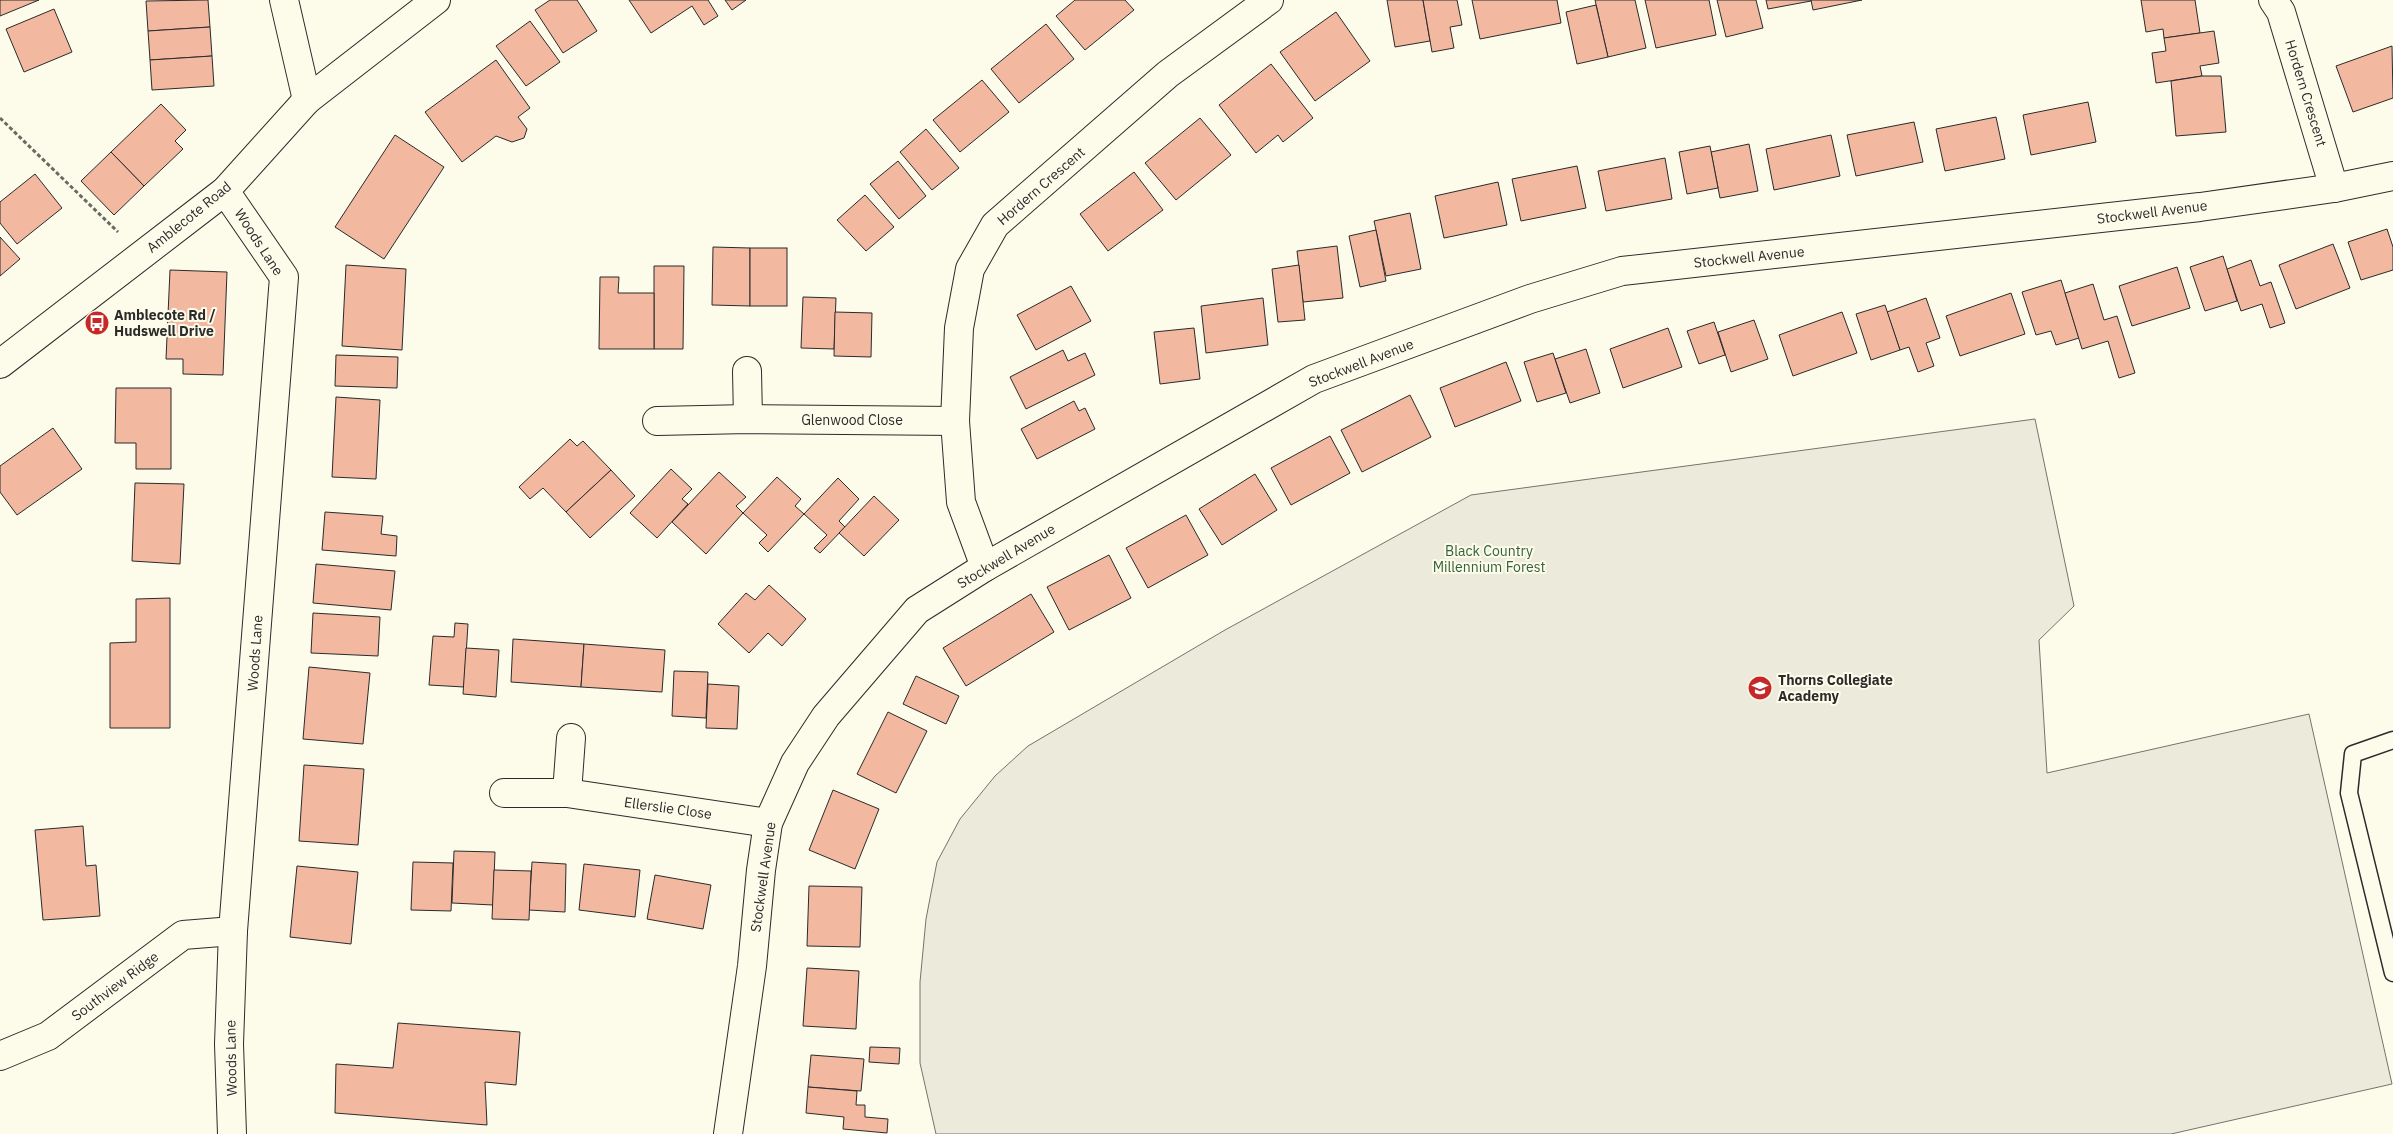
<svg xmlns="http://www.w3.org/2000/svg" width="2393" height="1134" viewBox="0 0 2393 1134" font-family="'IBM Plex Sans',sans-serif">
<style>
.green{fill:#ecebdb;stroke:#74746e}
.building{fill:#f2b8a0;stroke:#2b2b2b}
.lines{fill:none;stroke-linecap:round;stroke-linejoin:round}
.service-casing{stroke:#2b2b2b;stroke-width:19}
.minor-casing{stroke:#2b2b2b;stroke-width:30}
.tertiary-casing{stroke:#2b2b2b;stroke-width:30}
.path{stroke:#6a6964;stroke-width:3;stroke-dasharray:4 2.5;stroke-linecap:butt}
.service{stroke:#fdfbea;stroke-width:16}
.minor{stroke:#fdfbea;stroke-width:28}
.tertiary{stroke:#fdfbea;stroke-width:28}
.labels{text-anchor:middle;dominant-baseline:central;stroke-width:4;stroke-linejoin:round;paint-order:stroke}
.street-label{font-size:14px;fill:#2b2b2b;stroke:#fdfbea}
.poi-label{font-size:14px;font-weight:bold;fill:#2b2b2b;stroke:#fdfbea;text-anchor:start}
.park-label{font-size:14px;fill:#34623c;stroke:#fdfbea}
</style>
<rect width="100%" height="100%" fill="#fdfbea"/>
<path class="green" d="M2035 419 2074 606 2039 640 2047 773 2309 714 2392 1084 2171 1134H936L920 1063V982L926 919 937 862 960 819 995 776 1028 746 1225 630 1471 495Z"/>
<g class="building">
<path d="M0 0H39L0 16Z"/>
<path d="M208 0 210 27 148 31 146 1Z"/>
<path d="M550 0H577L597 31 563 53 535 10Z"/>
<path d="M629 0H708L718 16 704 25 692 6 651 33Z"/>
<path d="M725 0H746L732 10Z"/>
<path d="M1075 0H1125L1134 10 1085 50 1056 16Z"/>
<path d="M1387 0H1423L1430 41 1395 47Z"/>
<path d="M1423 0H1457L1462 25 1450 27 1454 48 1432 52Z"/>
<path d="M1472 0H1557L1561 23 1480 39Z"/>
<path d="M1595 0H1635L1646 48 1608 57Z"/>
<path d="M1645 0H1709L1716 35 1656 48Z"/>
<path d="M1717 0H1756L1763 28 1726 37Z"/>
<path d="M1766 0H1811V1L1768 9Z"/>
<path d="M1811 0H1862L1813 10Z"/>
<path d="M2141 0H2195L2200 33 2164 38 2163 29 2146 32Z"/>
<path d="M1596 5 1608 57 1577 64 1566 12Z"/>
<path d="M54 9 72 52 24 72 6 29Z"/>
<path d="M1336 12 1370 61 1315 101 1280 52Z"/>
<path d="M530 21 560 62 526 86 496 46Z"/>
<path d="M1046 24 1074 59 1019 103 991 69Z"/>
<path d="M210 27 212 56 150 60 148 31Z"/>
<path d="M2214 31 2219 63 2200 66 2202 76 2156 83 2152 53 2166 51 2164 38Z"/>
<path d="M2392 46 2393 98 2353 112 2336 66Z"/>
<path d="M212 56 214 86 152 90 150 60Z"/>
<path d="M496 60 530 108 518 117 527 129 524 138 512 142 496 136 462 162 425 112Z"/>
<path d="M1271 64 1313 118 1283 142 1278 135 1256 153 1219 105Z"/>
<path d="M2202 76H2221L2226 132 2176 136 2171 81Z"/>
<path d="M982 80 1009 112 960 152 933 120Z"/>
<path d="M2088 102 2096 142 2031 155 2023 115Z"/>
<path d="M161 104 186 130 175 141 183 149 144 186 111 152Z"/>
<path d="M1996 117 2005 159 1945 171 1936 129Z"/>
<path d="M1200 118 1231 155 1176 200 1145 163Z"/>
<path d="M1914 122 1923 162 1856 176 1847 135Z"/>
<path d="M926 129 959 168 932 190 900 152Z"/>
<path d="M395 135 444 167 384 259 335 227Z"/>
<path d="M1831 135 1840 176 1774 190 1766 149Z"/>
<path d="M1749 144 1758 191 1720 198 1711 152Z"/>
<path d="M1710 146 1718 188 1687 194 1679 152Z"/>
<path d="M111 152 144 186 114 215 81 181Z"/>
<path d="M1665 158 1672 199 1606 211 1598 171Z"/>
<path d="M898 161 926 196 899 219 870 184Z"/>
<path d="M1577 166 1586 208 1521 221 1512 179Z"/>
<path d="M1134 172 1163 210 1108 251 1080 214Z"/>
<path d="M35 174 62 208 17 244 0 223V202Z"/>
<path d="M1498 182 1507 225 1444 238 1435 196Z"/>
<path d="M865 195 894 227 866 251 837 220Z"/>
<path d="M1410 213 1421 269 1386 276 1374 221Z"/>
<path d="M2387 229 2393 247V270L2361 280 2348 242Z"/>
<path d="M1376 230 1386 281 1360 287 1349 236Z"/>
<path d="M0 237 20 259 0 276Z"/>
<path d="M2333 244 2350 288 2296 309 2279 265Z"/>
<path d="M1337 246 1343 298 1303 302 1297 251Z"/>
<path d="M713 247 750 248V306L712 305Z"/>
<rect x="750" y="248" width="37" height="58"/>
<path d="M2223 256 2237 301 2205 311 2190 267Z"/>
<path d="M2251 260 2260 286 2271 282 2285 323 2270 328 2262 304 2241 311 2227 269Z"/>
<path d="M346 265 406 269 402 350 342 346Z"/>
<path d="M1299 265 1305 320 1278 322 1272 269Z"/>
<path d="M654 266H684L683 349H654Z"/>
<path d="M2177 267 2190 308 2132 326 2119 286Z"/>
<path d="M170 270 227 272 223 375 183 374V359H166Z"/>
<path d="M600 277H619L618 293H654V349H599Z"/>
<path d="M2061 280 2079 338 2056 345 2051 331 2036 335 2022 292Z"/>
<path d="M2093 284 2104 320 2117 316 2135 373 2119 378 2108 341 2082 349 2065 293Z"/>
<path d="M1071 286 1091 321 1036 350 1017 315Z"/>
<path d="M2011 293 2025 334 1960 356 1946 316Z"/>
<path d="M803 297 836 298 834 349 801 348Z"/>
<path d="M1263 298 1268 345 1206 353 1201 306Z"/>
<path d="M1926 298 1940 338 1926 343 1934 366 1918 372 1909 347 1900 350 1887 312Z"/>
<path d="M1885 305 1900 350 1871 360 1856 314Z"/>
<path d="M835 312 872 313 871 357 834 356Z"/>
<path d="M1842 312 1857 353 1793 376 1779 335Z"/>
<path d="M1754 320 1768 359 1731 372 1718 332Z"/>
<path d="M1714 322 1725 355 1699 364 1687 331Z"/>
<path d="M1194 328 1200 379 1160 384 1154 332Z"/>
<path d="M1668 328 1682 367 1623 388 1610 349Z"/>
<path d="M1586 349 1600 393 1570 403 1555 359Z"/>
<path d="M1063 350 1068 361 1085 353 1095 375 1026 409 1010 377Z"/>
<path d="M1553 353 1566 393 1537 402 1524 362Z"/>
<path d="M336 355 398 357 397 388 335 386Z"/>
<path d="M1506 362 1521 401 1455 427 1440 388Z"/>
<path d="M116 388H171V469H136V443H115Z"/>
<path d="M1410 395 1431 437 1362 472 1341 430Z"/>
<path d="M336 397 380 400 376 479 332 477Z"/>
<path d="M1074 401 1079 411 1085 408 1095 429 1037 459 1021 429Z"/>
<path d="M53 428 82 469 17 515 0 492V466Z"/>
<path d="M1330 436 1350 473 1291 505 1271 468Z"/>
<path d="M570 439 577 446 583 441 611 470 566 512 543 488 530 499 519 487Z"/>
<path d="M671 469 692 489 682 499 688 504 657 538 630 513Z"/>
<path d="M611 470 635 496 590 538 566 512Z"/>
<path d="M719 472 746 497 736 506 743 513 706 554 672 522Z"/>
<path d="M1255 474 1277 510 1222 545 1199 509Z"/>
<path d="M777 477 801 499 795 506 804 514 768 552 759 543 767 535 743 513Z"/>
<path d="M838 478 859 499 839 521 845 527 820 553 814 548 827 535 804 514Z"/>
<path d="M135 483 184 484 180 564 132 561Z"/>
<path d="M874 496 899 520 864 556 839 533Z"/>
<path d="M325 512 383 516 381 534 397 536 396 556 322 550Z"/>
<path d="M1186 515 1208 555 1148 588 1126 548Z"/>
<path d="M1109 555 1131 598 1069 630 1047 587Z"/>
<path d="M316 564 395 571 391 610 313 603Z"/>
<path d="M769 585 806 619 782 646 768 633 749 653 718 624 746 593 755 600Z"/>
<path d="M1031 594 1054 632 966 686 943 648Z"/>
<path d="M170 598V728H110V643L136 642V599Z"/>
<path d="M313 613 380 617 378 656 311 653Z"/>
<path d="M455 623 468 624 464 687 429 685 433 636 454 637Z"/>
<path d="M513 639 584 644 581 687 511 682Z"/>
<path d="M584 644 665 650 662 692 581 687Z"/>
<path d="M466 648 499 650 496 697 463 694Z"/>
<path d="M309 667 370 673 363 744 303 739Z"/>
<path d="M674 671 708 672 706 718 672 716Z"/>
<path d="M916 676 959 696 946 724 903 704Z"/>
<path d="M708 684 739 686 737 729 706 728Z"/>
<path d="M888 712 927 731 896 793 857 774Z"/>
<path d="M304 765 364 769 358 845 299 841Z"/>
<path d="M833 790 879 809 855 869 809 850Z"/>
<path d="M83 826 86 866 96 865 100 916 43 920 35 830Z"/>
<path d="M454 851 495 852 493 905 452 903Z"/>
<path d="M413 862 453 863 451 911 411 910Z"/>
<path d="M532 862 566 864 565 912 529 910Z"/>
<path d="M584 864 640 870 635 917 579 910Z"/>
<path d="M297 866 358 872 351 944 290 937Z"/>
<path d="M494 870 531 871 529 920 492 919Z"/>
<path d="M655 875 711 885 703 929 647 919Z"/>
<path d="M809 886 862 887 860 947 807 946Z"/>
<path d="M807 968 859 971 856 1029 803 1026Z"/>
<path d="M398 1023 520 1032 516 1085 485 1082 487 1125 335 1113 336 1064 393 1068Z"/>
<path d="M870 1047 900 1048 899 1064 869 1062Z"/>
<path d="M811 1055 864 1059 861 1091 808 1087Z"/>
<path d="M808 1087 857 1091 856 1105H865V1117L888 1119 887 1133 843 1129 844 1117 806 1113Z"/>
</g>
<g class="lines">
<defs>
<path id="service" d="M2393 740 2353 754 2349 793 2393 973"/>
<g id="minor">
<path d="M284 0 307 100"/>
<path d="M2273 0 2281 12 2334 188"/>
<path d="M225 191 284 277 233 931 229 1044 232 1134"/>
<path d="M747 371 748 419"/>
<path d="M657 421 748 419 955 421"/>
<path d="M985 567 961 502 955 421 959 328 970 269 995 225 1168 74 1269 0"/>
<path d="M504 793H567L768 823"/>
<path d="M567 793 571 738"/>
<path d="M0 1056 48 1036 183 935 233 931"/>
<path d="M728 1134 752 966 761 870 768 823 795 763 826 716 917 610 985 567 1314 379 1530 299 1622 271 2200 207 2334 188 2393 176"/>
</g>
<path id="tertiary" d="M0 364 225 191 307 100 436 0"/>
</defs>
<use href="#service" class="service-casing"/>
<use href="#minor" class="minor-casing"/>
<use href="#tertiary" class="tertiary-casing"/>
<path class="path" d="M0 118 118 232"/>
<use href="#service" class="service"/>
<use href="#minor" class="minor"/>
<use href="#tertiary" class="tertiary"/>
</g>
<defs>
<symbol id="bus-disc" viewBox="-11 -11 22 22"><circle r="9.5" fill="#c62828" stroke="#fdfbea"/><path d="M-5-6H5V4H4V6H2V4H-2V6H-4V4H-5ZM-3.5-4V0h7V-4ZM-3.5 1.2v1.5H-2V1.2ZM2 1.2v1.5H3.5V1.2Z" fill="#fff"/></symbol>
<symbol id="school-disc" viewBox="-11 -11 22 22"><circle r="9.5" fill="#c62828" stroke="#fdfbea"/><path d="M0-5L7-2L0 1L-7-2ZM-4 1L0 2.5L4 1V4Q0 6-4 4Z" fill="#fff"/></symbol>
</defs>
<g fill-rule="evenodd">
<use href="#bus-disc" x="83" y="309" width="28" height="28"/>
<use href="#school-disc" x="1746" y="674" width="28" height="28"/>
</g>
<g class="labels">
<g class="street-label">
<text transform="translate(2306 93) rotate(73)">Hordern Crescent</text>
<text transform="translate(1041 186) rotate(-41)">Hordern Crescent</text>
<text transform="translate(2152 212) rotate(-7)">Stockwell Avenue</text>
<text transform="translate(189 217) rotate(-39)">Amblecote Road</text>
<text transform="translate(259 242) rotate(57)">Woods Lane</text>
<text transform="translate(1749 257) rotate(-6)">Stockwell Avenue</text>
<text transform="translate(1361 363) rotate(-21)">Stockwell Avenue</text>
<text x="852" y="420">Glenwood Close</text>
<text transform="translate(1006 556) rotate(-31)">Stockwell Avenue</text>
<text transform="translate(255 653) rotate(-86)">Woods Lane</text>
<text transform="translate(668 808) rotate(8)">Ellerslie Close</text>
<text transform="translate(763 877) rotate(-82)">Stockwell Avenue</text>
<text transform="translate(115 986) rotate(-37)">Southview Ridge</text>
<text transform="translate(231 1058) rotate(-91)">Woods Lane</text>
</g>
<g class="poi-label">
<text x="114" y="315">Amblecote Rd /<tspan x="114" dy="16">Hudswell Drive</tspan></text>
<text x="1778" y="680">Thorns Collegiate<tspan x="1778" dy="16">Academy</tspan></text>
</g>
<g class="park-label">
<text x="1489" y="551">Black Country<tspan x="1489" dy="16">Millennium Forest</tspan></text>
</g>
</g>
</svg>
